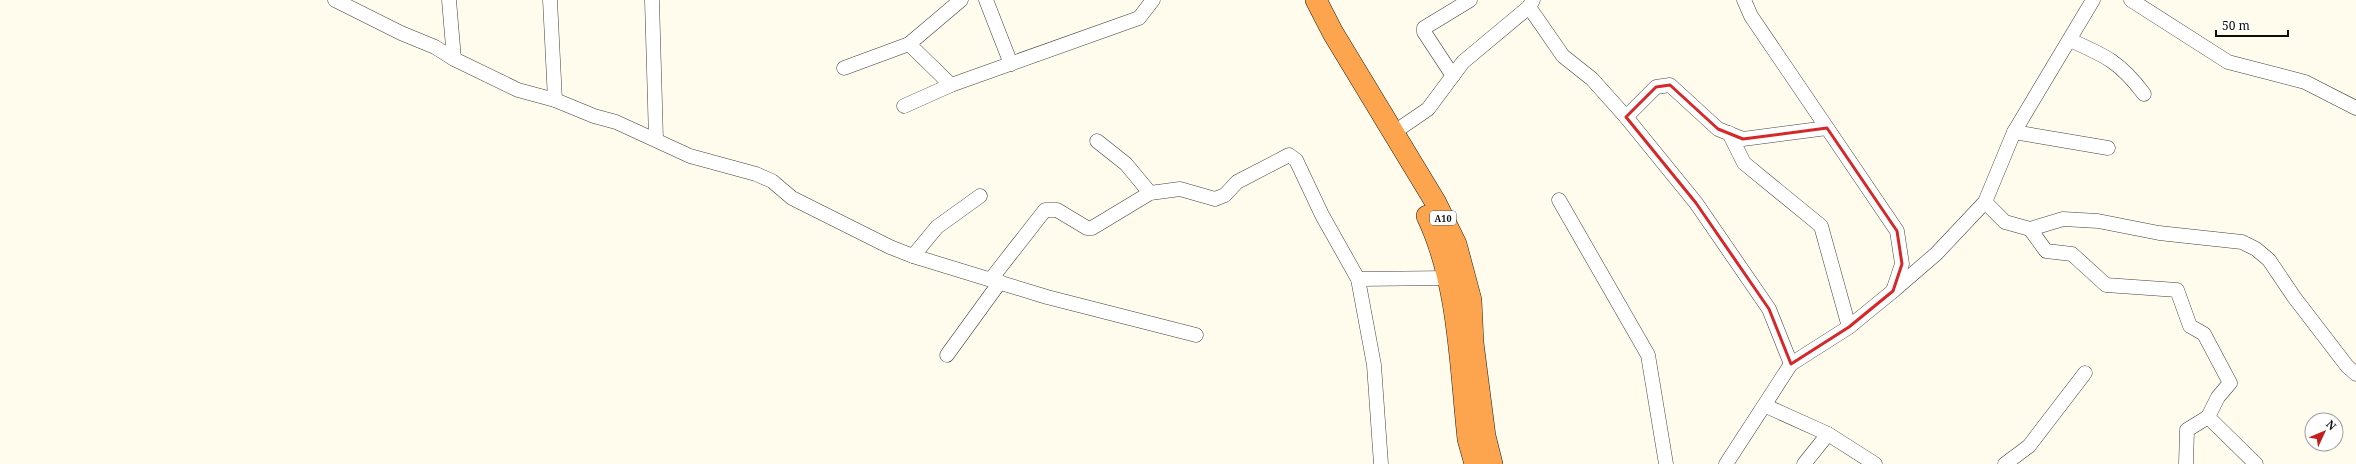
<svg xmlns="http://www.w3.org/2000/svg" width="2356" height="464" viewBox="0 0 2356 464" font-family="'Noto Serif',serif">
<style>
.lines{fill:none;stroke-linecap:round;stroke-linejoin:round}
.minor-casing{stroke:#404040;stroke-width:15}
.highway-casing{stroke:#1e1e1e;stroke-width:22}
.minor{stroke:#fff;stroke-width:14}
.highway{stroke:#fda44e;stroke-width:21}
.marked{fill:none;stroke:#d62828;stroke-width:3;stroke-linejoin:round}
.labels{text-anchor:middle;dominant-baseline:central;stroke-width:4;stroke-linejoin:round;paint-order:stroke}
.shield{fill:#fff;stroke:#565656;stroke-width:1}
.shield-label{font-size:9px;font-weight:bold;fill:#0d0d0d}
</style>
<rect width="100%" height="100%" fill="#fffcee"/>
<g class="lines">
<defs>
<g id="minor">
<path d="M335 0 401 33 435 47 454 59 518 90 555 100 594 116 616 122 690 156 756 174 772 181 792 198 890 247 913 256 1047 297 1196 335"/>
<path d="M449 0 454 59"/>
<path d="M550 0 555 100"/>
<path d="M652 0 656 139"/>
<path d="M986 0 1011 64"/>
<path d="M1533 0 1529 7 1563 56 1592 79 1626 117"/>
<path d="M2131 0 2228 62 2305 82 2356 108"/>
<path d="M2070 40C2106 56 2120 62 2144 94"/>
<path d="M909 44 951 85"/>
<path d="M844 68 909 44 961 0"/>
<path d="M1453 76 1424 32V28L1470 0"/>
<path d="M904 106 951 85 1139 18 1153 0"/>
<path d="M2014 132 2108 148"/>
<path d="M1393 133 1428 109 1463 62 1529 7"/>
<path d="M1729 133 1744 163 1821 226 1849 327"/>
<path d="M1097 141 1126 164 1150 193"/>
<path d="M1559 200 1648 355 1666 464"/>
<path d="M1985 202 2005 222 2030 229 2063 219 2098 221 2159 233 2242 242 2256 249 2269 260 2294 297 2347 366 2356 374"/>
<path d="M2030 229 2046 251 2072 254 2106 285 2177 290 2190 326 2204 334 2230 383 2218 397 2208 417 2256 464"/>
<path d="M913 256 937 227 980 196"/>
<path d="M991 279 1045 210H1057L1087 228H1092L1150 193 1180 189 1215 199 1225 195 1237 182 1289 155 1296 160 1322 215 1358 279 1374 365 1381 464"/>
<path d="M1358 279 1449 278"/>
<path d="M1893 291 1936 254 1985 202 2014 132 2093 0"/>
<path d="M947 355 1000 282"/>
<path d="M1791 364 1769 309 1696 203 1626 117 1656 87 1670 85 1718 129 1743 139 1827 128"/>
<path d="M1766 406 1828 434 1875 464"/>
<path d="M1726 464 1791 364 1849 327 1893 291 1902 264 1897 231 1751 16 1744 0"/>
<path d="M1804 464 1828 434"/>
<path d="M2005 464 2029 446 2085 373"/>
<path d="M2186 464 2187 430 2208 417"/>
</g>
<g id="highway">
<path d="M1316 0 1333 33 1436 203 1456 244 1471 300 1473 343 1485 436 1492 464"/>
<path d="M1427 216C1459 283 1460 366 1468 439L1475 464"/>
</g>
</defs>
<use href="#minor" class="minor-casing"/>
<use href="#highway" class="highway-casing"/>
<use href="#minor" class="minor"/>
<use href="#highway" class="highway"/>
</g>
<path class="marked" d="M1670 85 1718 129 1743 139 1827 128 1897 231 1902 264 1893 291 1849 327 1791 364 1769 309 1696 203 1626 117 1656 87Z"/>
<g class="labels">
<rect class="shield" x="1430" y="211" width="26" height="14" rx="3"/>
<g class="shield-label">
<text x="1443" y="218">A10</text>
</g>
</g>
<g transform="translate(2324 432) rotate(46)"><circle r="19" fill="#ffffff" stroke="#9e9e9e"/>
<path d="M0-3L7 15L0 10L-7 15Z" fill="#c61d1f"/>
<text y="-6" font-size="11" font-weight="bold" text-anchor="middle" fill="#0d0d0d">N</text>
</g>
<path d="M2216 30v6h72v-6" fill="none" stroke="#0d0d0d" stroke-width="2"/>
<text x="2222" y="30" font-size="12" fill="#0d0d0d" stroke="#ffffff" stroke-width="3" paint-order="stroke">50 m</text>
</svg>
